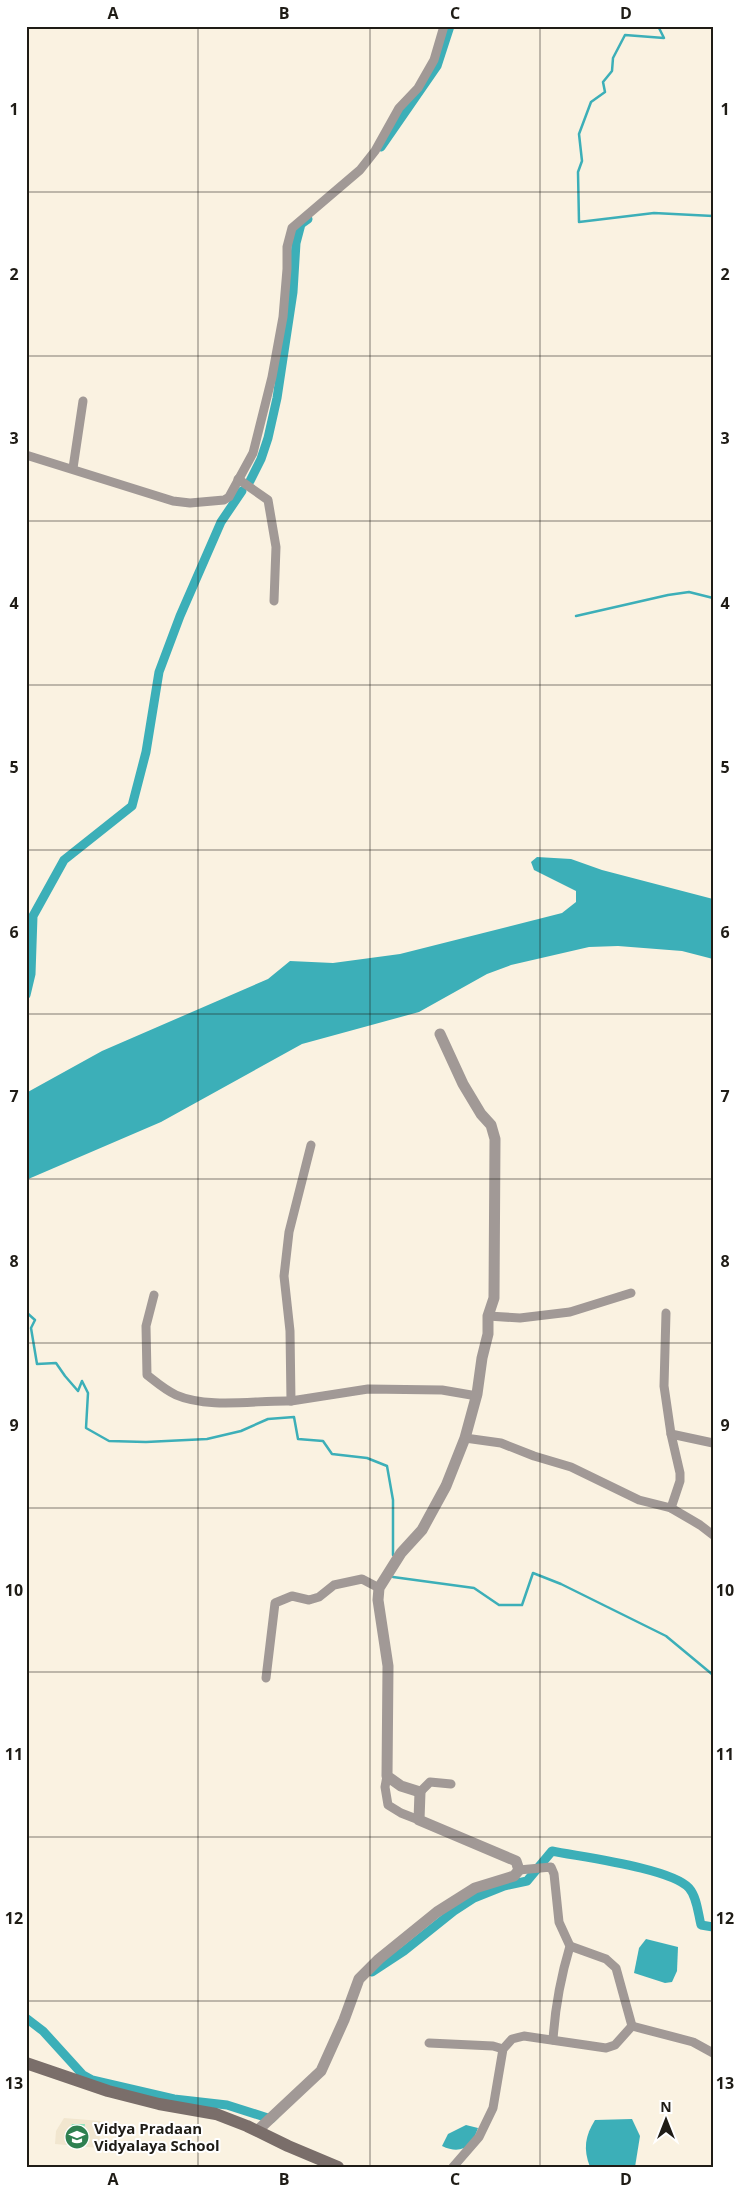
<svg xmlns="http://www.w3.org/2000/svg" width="739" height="2193" viewBox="0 0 739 2193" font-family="'Open Sans',sans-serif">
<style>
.built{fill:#f1e6cf}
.green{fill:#94e4bd}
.water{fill:#3cafb8}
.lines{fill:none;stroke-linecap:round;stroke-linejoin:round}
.stream{stroke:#3cafb8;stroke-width:2.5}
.canal{stroke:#3cafb8;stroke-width:9}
.minor{stroke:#a19996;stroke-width:9}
.tertiary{stroke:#a19996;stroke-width:11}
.secondary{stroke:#7a6e6a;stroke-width:12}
.grid{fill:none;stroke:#1f1c16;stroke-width:1;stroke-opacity:0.55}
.labels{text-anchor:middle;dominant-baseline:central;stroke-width:4;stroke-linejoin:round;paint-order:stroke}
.poi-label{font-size:15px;font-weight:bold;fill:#1f1c16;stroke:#fff;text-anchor:start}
.neatline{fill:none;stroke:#1f1c16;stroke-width:2}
.grid-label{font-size:16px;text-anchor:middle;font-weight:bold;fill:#1f1c16}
</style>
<rect width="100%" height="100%" fill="#faf2e1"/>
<path class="built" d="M64 2118 101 2121 99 2148 55 2144 56 2131Z"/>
<path class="green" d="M72 2124H85L84 2131H78L76 2135H66Z"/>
<g class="water">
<path d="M537 857 571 859 602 870 713 899V959L682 951 618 946 589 947 511 965 487 974 419 1012 302 1044 161 1122 26 1180V1093L102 1051 268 979 290 961 333 963 400 954 562 913 576 902V891L534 870 531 862Z"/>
<path d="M646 1939 678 1947 677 1971 672 1982 665 1983 634 1973 639 1948Z"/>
<path d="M632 2119 640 2136 635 2167H590C583 2149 585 2136 595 2120Z"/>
<path d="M466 2125 478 2128C472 2147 461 2155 442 2146L448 2134Z"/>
</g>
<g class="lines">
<g class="stream">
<path d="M658 26 664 38 625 35 613 58 612 71 603 82 605 92 591 102 579 134 582 161 578 172 579 222 654 213 713 216"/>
<path d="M576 616 668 595 689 592 713 598"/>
<path d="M26 1312 35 1320 31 1328 37 1364 56 1363 65 1376 78 1391 82 1381 88 1393 86 1428 109 1441 146 1442 207 1439 241 1431 268 1419 294 1417 298 1439 323 1441 332 1454 367 1458 387 1466 393 1500V1555"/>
<path d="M393 1577 474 1588 499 1605H522L533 1573 561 1584 666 1636 713 1675"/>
</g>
<g class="canal">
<path d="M381 147 437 66 450 26"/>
<path d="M250 481 261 459 268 438 277 398 293 292 296 243 301 224 308 219"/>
<path d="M26 995 31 974 33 916 64 860 132 806 146 752 159 672 180 616 221 522 242 491"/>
<path d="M372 1972 404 1951 454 1911 474 1898 504 1886 527 1881 552 1851C581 1857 671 1868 689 1888 697 1897 698 1913 701 1925L713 1927"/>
<path d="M26 2018 43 2031 83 2075 92 2080 174 2099 227 2105 271 2119 275 2115"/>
</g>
<g class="minor">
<path d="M26 455 173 501 190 503 224 500 229 497 253 453 272 377 283 317 287 269V247L292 228 360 170 375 151 399 108 418 88 434 60 444 26"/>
<path d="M73 468 83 401"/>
<path d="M238 479 268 500 276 547 274 601"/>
<path d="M311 1145 289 1232 284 1276 290 1331 291 1401 368 1389 442 1390 477 1396"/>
<path d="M154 1295 146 1326 147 1375C156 1382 165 1390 176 1395 208 1409 257 1400 291 1401"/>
<path d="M666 1313 664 1386 671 1434 680 1473V1481L671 1508"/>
<path d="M488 1316 520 1318 570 1312 631 1293"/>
<path d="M671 1434 713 1443"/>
<path d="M465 1438 501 1443 534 1456 571 1467 639 1500 671 1508 700 1525 713 1535"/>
<path d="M266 1678 275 1603 292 1596 309 1600 319 1597 334 1585 362 1579 379 1588"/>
<path d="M387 1776 385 1787 388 1805 401 1813 419 1820"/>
<path d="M420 1792 430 1782 451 1784"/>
<path d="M519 1870 551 1867 554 1874 559 1922 570 1946C561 1976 555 2008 553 2040"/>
<path d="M570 1946 606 1959 616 1968 632 2026"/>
<path d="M429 2043 493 2046 503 2049"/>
<path d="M453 2167 479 2137 493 2108 503 2049 512 2039 524 2036 606 2048 615 2045 632 2026 693 2042 713 2053"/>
</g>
<path class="tertiary" d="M257 2131 321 2071 344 2020 359 1979 379 1959 437 1912 475 1888 514 1876 519 1870 516 1861 419 1820 420 1792 401 1786 387 1776 388 1666 378 1600 379 1588 401 1553 422 1530 446 1486 465 1438 477 1394 482 1358 488 1334V1316L494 1298 495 1139 491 1125 481 1114 463 1084 440 1034"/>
<path class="secondary" d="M26 2063 108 2091 159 2104 216 2114 247 2126 288 2146 338 2167"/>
</g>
<path class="grid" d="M198 26V2167M370 26V2167M540 26V2167M26 192H713M26 356H713M26 521H713M26 685H713M26 850H713M26 1014H713M26 1179H713M26 1343H713M26 1508H713M26 1672H713M26 1837H713M26 2001H713"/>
<defs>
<symbol id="school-disc" viewBox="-11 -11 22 22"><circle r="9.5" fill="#2e8051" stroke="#fff"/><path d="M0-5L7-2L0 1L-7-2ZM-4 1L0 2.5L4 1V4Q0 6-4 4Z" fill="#fff"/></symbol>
</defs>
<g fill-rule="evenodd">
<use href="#school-disc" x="63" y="2123" width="28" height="28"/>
</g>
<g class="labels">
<g class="poi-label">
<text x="94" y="2128">Vidya Pradaan<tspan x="94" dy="17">Vidyalaya School</tspan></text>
</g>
</g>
<rect width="739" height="2193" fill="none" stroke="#ffffff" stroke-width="55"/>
<g transform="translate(666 2120)" stroke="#ffffff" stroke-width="4" paint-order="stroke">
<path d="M0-4L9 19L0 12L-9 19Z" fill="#1f1c16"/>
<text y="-8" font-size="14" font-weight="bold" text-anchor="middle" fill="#1f1c16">N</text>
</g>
<rect x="28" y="28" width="684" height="2138" class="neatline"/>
<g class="grid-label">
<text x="113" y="19">A</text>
<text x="284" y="19">B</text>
<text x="455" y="19">C</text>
<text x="626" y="19">D</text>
<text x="14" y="115">1</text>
<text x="725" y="115">1</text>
<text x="14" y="280">2</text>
<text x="725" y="280">2</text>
<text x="14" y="444">3</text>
<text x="725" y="444">3</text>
<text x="14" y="609">4</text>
<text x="725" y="609">4</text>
<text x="14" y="773">5</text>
<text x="725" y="773">5</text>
<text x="14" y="938">6</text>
<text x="725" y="938">6</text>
<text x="14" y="1102">7</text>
<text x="725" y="1102">7</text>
<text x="14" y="1267">8</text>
<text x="725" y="1267">8</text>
<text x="14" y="1431">9</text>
<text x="725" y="1431">9</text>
<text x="14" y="1596">10</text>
<text x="725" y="1596">10</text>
<text x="14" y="1760">11</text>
<text x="725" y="1760">11</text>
<text x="14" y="1924">12</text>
<text x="725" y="1924">12</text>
<text x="14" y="2089">13</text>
<text x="725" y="2089">13</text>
<text x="113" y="2185">A</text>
<text x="284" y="2185">B</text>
<text x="455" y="2185">C</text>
<text x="626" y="2185">D</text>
</g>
</svg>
